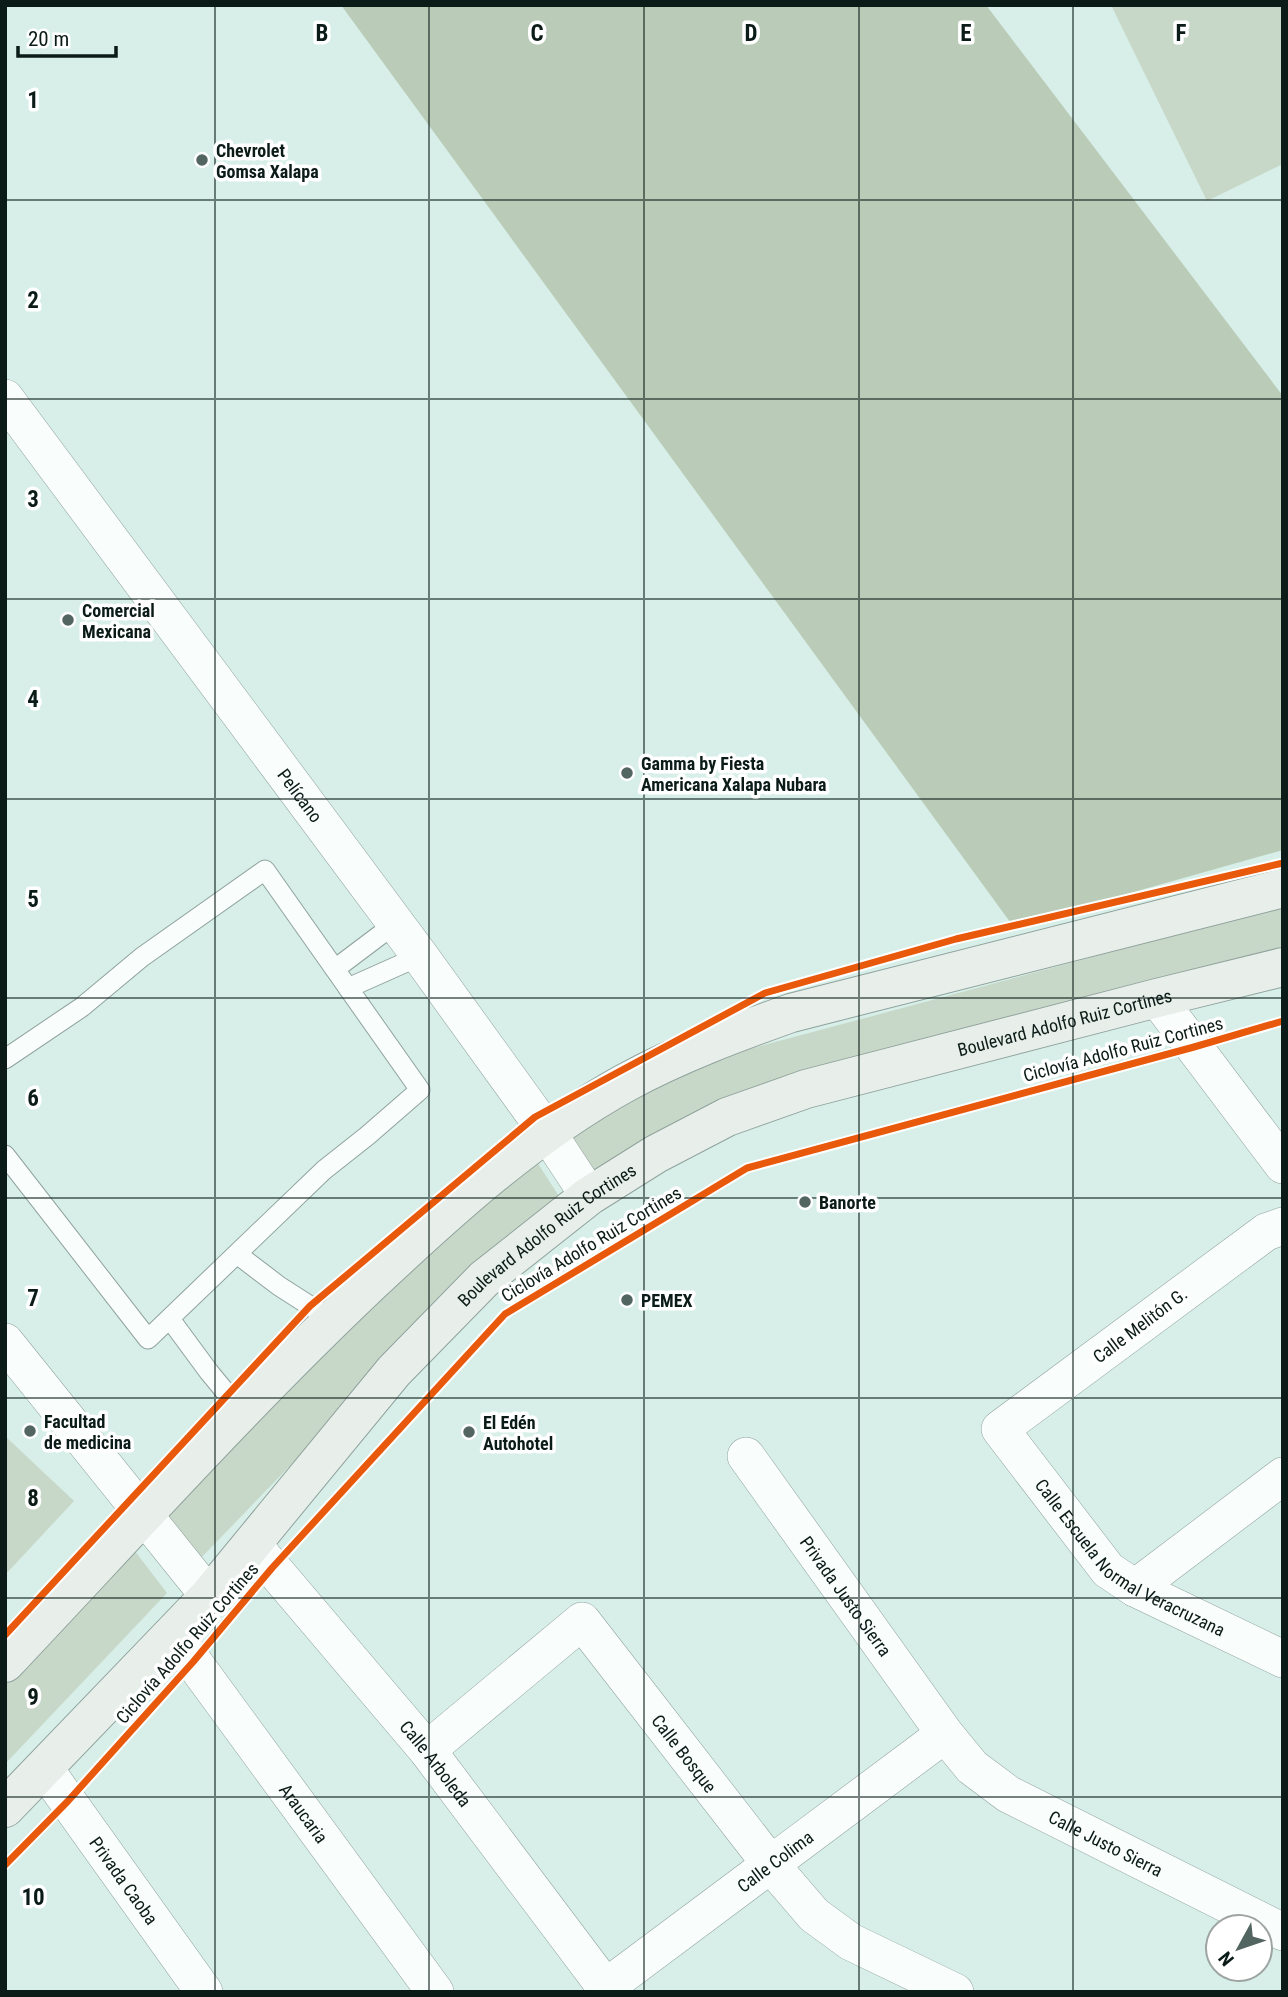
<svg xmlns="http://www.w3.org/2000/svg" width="1288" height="1997" viewBox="0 0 1288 1997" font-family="'Roboto Condensed',sans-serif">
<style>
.green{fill:#c8d8c8}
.forest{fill:#baccb8}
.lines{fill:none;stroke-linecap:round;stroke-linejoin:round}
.lane-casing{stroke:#90a29d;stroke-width:21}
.street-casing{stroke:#90a29d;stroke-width:38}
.secondary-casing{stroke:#90a29d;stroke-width:40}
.lane{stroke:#f9fdfc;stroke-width:19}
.street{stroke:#f9fdfc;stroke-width:37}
.secondary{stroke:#e8efeb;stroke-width:38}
.cycleway-casing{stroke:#fff;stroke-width:11}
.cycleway{stroke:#e8590c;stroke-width:7}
.grid{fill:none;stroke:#0b1b17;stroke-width:2;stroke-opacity:0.55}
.poi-dot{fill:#526560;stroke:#fff;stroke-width:2.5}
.labels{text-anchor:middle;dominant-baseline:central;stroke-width:7;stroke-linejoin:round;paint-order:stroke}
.poi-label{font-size:18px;font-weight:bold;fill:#0b1b17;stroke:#fff;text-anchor:start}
.street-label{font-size:18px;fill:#0b1b17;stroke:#fff}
.grid-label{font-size:23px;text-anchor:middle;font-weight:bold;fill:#0b1b17;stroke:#fff;stroke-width:7;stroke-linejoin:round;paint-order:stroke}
</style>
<rect width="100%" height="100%" fill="#d7efe8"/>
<g class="green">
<path d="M1111 5H1283V164L1207 201Z"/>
<path d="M1283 906V950L594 1177 566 1127 727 1055Z"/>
<path d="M537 1162 564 1204 461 1289 199 1560 161 1513 418 1248Z"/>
<path d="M5 1436 74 1501 5 1575Z"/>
<path d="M131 1546 167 1593 5 1764V1679Z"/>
</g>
<path class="forest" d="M341 5H986L1283 396V850L1013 926Z"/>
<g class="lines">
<defs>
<g id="lane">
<path d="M335 969 396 923"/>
<path d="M348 988 420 956"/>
<path d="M5 1059 82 1007 142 957 265 870 420 1090 367 1136 324 1170 148 1339 5 1155"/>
<path d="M237 1254 279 1286 332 1320"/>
<path d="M170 1319 209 1372 242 1412"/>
</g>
<g id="street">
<path id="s1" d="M5 398 420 956 547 1132 589 1196"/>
<path d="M1157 998 1283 1165"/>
<path id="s2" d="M1283 1226 1266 1232 1000 1429 1108 1570 1135 1588 1283 1659"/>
<path d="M5 1342 209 1596"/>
<path id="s3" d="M746 1456 945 1734 972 1767 1008 1794 1283 1932"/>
<path id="s4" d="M253 1545 427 1750 609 1992"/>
<path d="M1135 1588 1283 1476"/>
<path id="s5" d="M173 1634 435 1992"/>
<path id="s6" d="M427 1750 582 1621 772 1866 814 1915 851 1942 955 1992"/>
<path id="s7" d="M44 1768 204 1992"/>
<path id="s8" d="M605 1988 945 1734"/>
</g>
<g id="secondary">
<path d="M5 1663C126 1535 244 1403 372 1282 450 1209 531 1135 625 1083 678 1054 735 1033 791 1013L1283 888"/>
<path id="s9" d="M5 1808 209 1596 394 1371 484 1279 589 1196 656 1154 727 1117 806 1089 1157 998 1283 967"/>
</g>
</defs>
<use href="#lane" class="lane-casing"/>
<use href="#street" class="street-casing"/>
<use href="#secondary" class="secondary-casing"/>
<use href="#lane" class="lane"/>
<use href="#street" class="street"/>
<use href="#secondary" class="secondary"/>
<defs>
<g id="cycleway">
<path d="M5 1635 310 1306 535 1117 765 993 956 939 1283 863"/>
<path d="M5 1865 68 1801 193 1662 272 1568 505 1314 747 1168 1194 1047 1283 1021"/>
</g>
</defs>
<use href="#cycleway" class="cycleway-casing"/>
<use href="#cycleway" class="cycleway"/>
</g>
<path class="grid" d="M215 5V1992M429 5V1992M644 5V1992M859 5V1992M1073 5V1992M5 200H1283M5 399H1283M5 599H1283M5 799H1283M5 998H1283M5 1198H1283M5 1398H1283M5 1598H1283M5 1797H1283"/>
<g class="poi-dot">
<circle cx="202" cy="160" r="7"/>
<circle cx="68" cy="620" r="7"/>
<circle cx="627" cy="773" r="7"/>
<circle cx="805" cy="1202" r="7"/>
<circle cx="627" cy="1300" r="7"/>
<circle cx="30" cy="1431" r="7"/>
<circle cx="469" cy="1432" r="7"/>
</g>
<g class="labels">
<g class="poi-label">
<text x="216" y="150">Chevrolet<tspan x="216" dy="21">Gomsa Xalapa</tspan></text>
<text x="82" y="610">Comercial<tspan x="82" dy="21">Mexicana</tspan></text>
<text x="641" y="763">Gamma by Fiesta<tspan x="641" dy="21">Americana Xalapa Nubara</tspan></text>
<text x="819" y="1202">Banorte</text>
<text x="641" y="1300">PEMEX</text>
<text x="44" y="1421">Facultad<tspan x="44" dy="21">de medicina</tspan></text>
<text x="483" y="1422">El Edén<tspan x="483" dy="21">Autohotel</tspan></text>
</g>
<g class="street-label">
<text stroke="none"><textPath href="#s1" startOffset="495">Pelícano</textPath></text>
<text stroke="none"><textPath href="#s9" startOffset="1358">Boulevard Adolfo Ruiz Cortines</textPath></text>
<text transform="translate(1123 1049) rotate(-15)">Ciclovía Adolfo Ruiz Cortines</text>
<text stroke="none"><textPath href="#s9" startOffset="791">Boulevard Adolfo Ruiz Cortines</textPath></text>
<text transform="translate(591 1244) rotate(-31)">Ciclovía Adolfo Ruiz Cortines</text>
<text transform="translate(1140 1325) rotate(-37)">Calle Melitón G.</text>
<text stroke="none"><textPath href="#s2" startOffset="536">Calle Escuela Normal Veracruzana</textPath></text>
<text stroke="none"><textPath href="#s3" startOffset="172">Privada Justo Sierra</textPath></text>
<text transform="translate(187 1643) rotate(-49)">Ciclovía Adolfo Ruiz Cortines</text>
<text stroke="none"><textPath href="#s6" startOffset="369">Calle Bosque</textPath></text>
<text stroke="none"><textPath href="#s4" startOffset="285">Calle Arboleda</textPath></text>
<text stroke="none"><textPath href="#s5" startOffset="222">Araucaria</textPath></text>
<text stroke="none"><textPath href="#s3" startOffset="539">Calle Justo Sierra</textPath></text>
<text stroke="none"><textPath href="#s8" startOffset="212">Calle Colima</textPath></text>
<text stroke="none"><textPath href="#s7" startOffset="138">Privada Caoba</textPath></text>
</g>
</g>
<g class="grid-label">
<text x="322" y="41">B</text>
<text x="537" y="41">C</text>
<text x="751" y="41">D</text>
<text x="966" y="41">E</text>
<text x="1181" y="41">F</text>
<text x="33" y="108">1</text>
<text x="33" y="308">2</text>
<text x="33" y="507">3</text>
<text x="33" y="707">4</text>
<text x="33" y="907">5</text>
<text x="33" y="1106">6</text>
<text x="33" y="1306">7</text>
<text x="33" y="1506">8</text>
<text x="33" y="1705">9</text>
<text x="33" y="1905">10</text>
</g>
<rect width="1288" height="1997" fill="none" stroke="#0b1b17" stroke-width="14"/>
<g transform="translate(1239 1948) rotate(230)"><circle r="33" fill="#ffffff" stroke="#9da4a2" stroke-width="2"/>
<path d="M0-5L12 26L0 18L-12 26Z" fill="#526560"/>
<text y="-10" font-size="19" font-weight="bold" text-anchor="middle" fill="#0b1b17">N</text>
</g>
<path d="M18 46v10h98v-10" fill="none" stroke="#0b1b17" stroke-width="3.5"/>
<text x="28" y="46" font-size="21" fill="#0b1b17" stroke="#ffffff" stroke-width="5" paint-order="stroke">20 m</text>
</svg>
